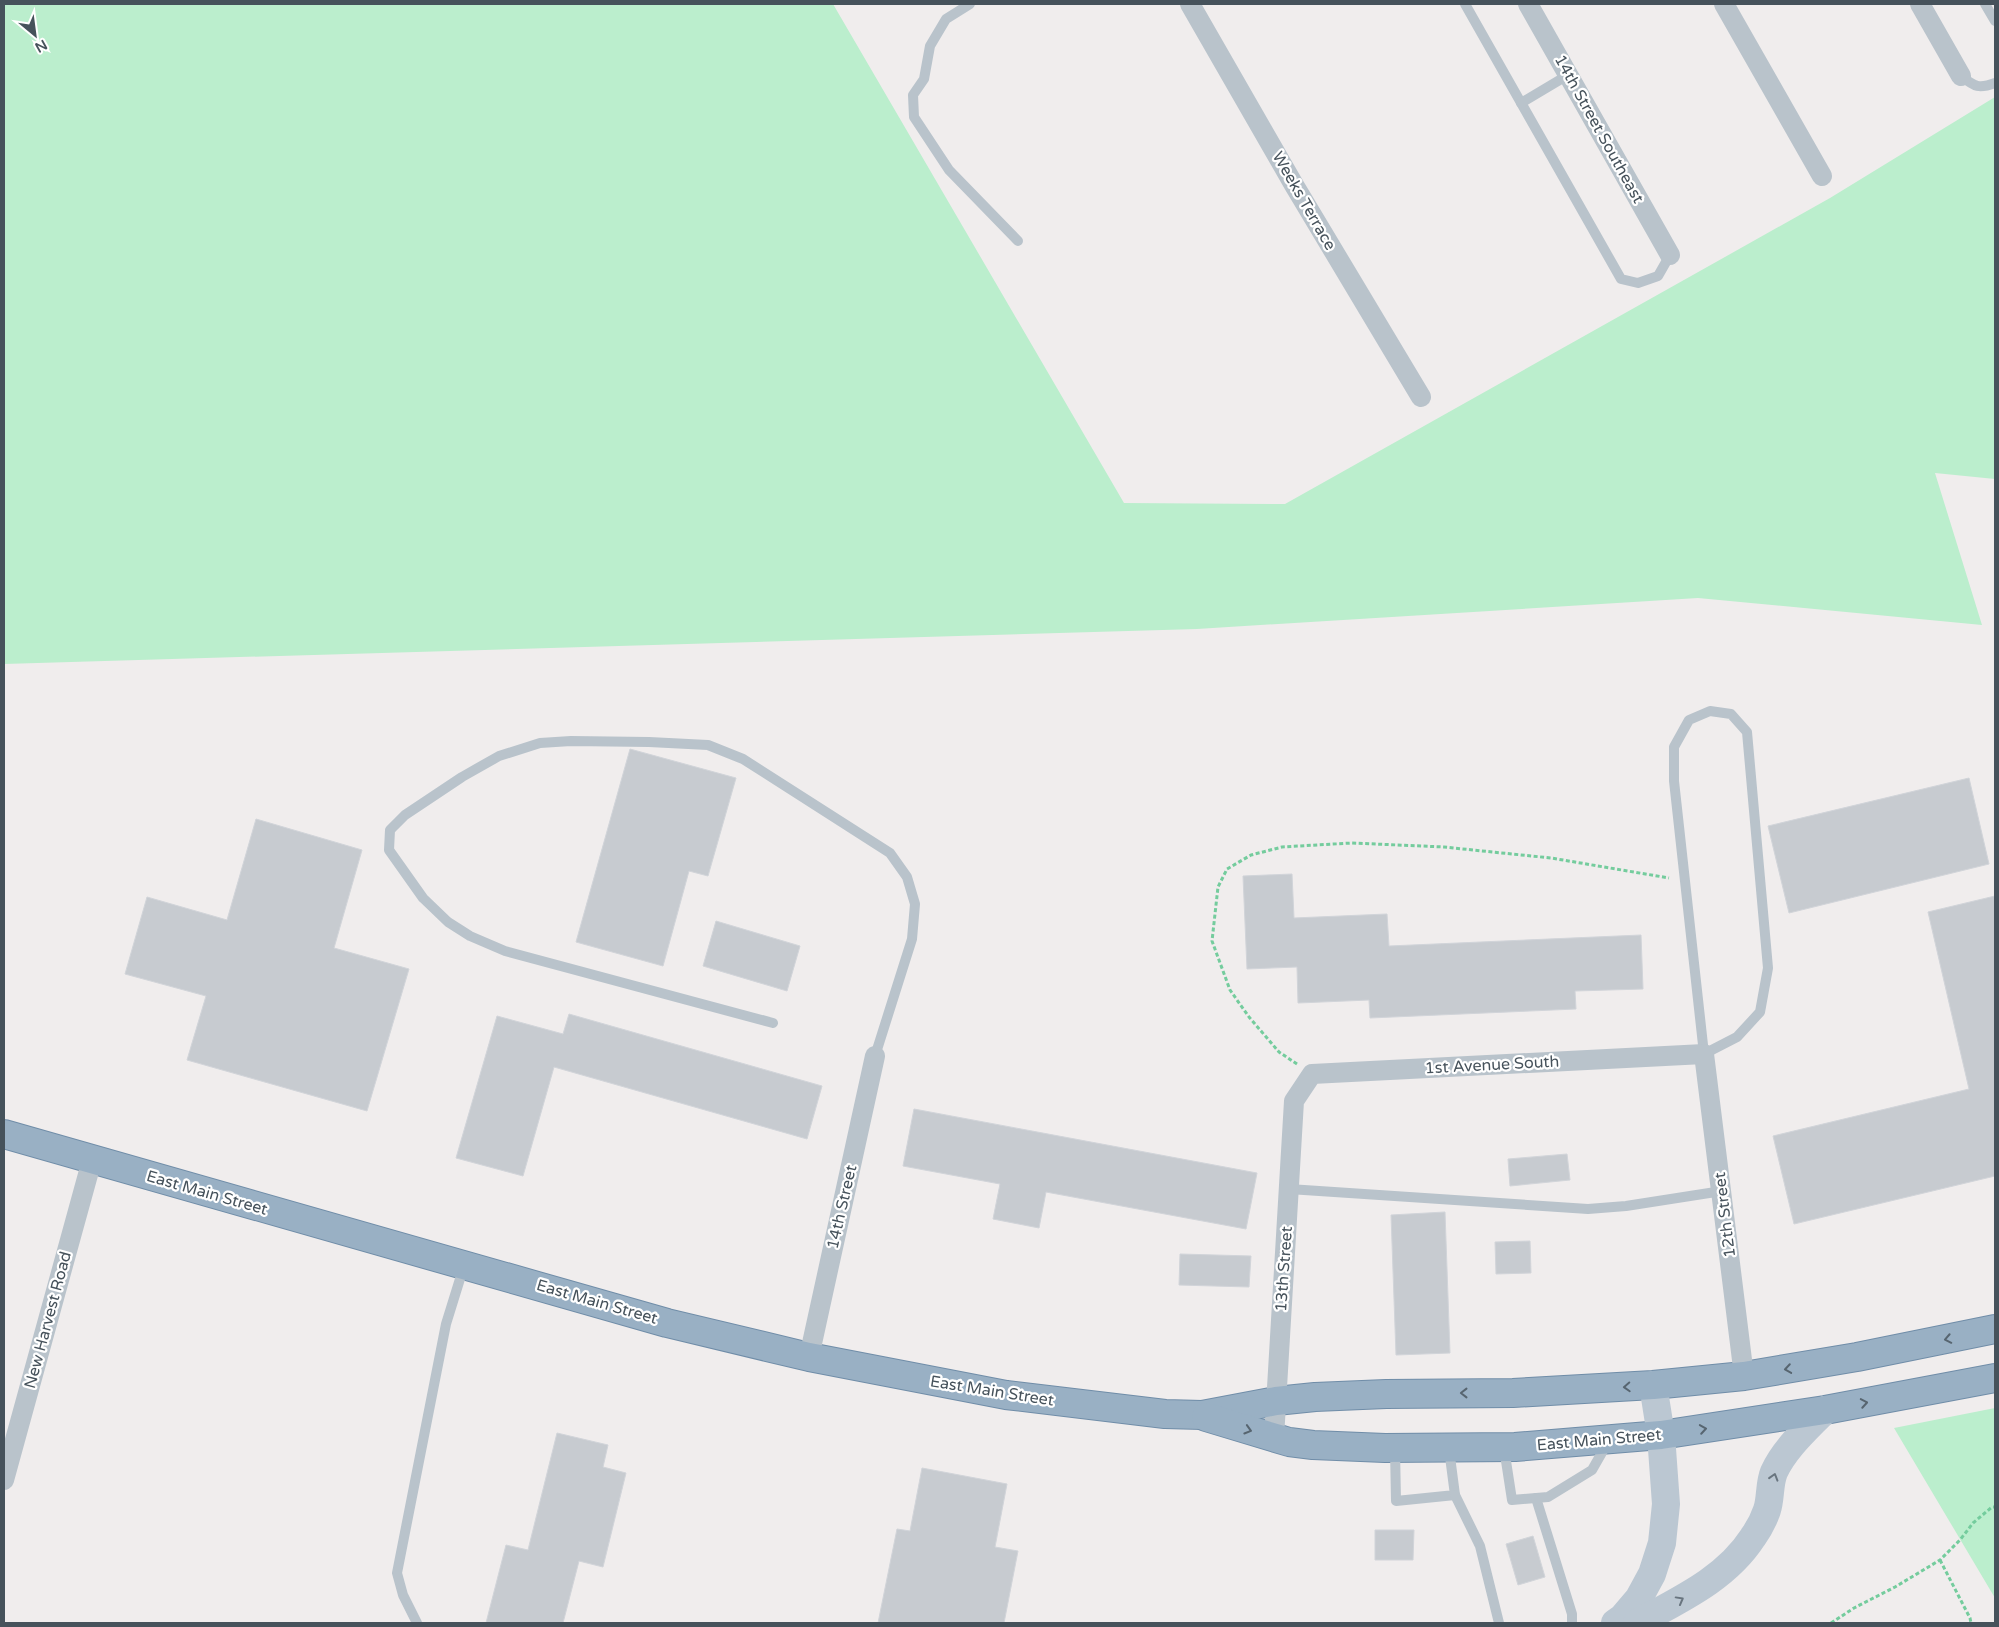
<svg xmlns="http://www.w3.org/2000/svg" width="1999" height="1627" viewBox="0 0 1999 1627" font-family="'Varela Round',sans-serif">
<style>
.green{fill:#bbeecd}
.building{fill:#c7cbd0;stroke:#d1d4d9}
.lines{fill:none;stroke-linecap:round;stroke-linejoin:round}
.trunk-casing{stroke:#708da8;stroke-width:30}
.path{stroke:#74cc9d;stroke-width:3;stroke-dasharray:4 2.5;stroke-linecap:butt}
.service{stroke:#b9c3cb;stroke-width:10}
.minor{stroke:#b9c3cb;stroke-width:20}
.secondary{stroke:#bbc7d2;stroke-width:28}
.trunk{stroke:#99b0c4;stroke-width:28}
.oneway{stroke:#576570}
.oneway2{stroke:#69757f}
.labels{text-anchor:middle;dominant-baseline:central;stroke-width:4.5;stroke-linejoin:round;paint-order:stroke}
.street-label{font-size:16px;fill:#46525b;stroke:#fff}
</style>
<rect width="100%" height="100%" fill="#f0eded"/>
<g class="green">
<path d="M4 4H833L1124 503 1285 504 1830 198 1995 97V479L1935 473 1982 625 1698 598 1197 629 4 664Z"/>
<path d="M1995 1408V1598L1894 1428Z"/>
</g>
<g class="building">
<path d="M630 749 736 778 708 876 689 871 663 966 576 942Z"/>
<path d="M1969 778 1989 864 1789 913 1768 826Z"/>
<path d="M256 819 362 850 334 948 409 969 367 1111 187 1060 206 996 125 974 147 897 227 920Z"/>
<path d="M1292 874 1294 918 1387 914 1389 946 1641 935 1643 989 1575 991 1576 1009 1370 1018 1369 1000 1298 1003 1297 967 1247 969 1243 876Z"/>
<path d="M1995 896V1176L1794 1224 1773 1136 1969 1089 1928 912Z"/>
<path d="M716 921 800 946 787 991 703 966Z"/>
<path d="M569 1014 822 1086 807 1139 554 1067 523 1176 456 1158 497 1016 563 1034Z"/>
<path d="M914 1109 1257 1173 1246 1229 1046 1192 1039 1228 993 1219 1000 1184 903 1166Z"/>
<path d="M1567 1154 1570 1180 1510 1186 1508 1159Z"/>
<path d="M1445 1212 1450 1353 1396 1355 1391 1215Z"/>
<path d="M1530 1241 1531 1273 1496 1274 1495 1242Z"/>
<path d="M1180 1254 1251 1256 1249 1287 1179 1285Z"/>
<path d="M557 1433 608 1445 603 1467 626 1473 603 1567 579 1561 563 1623H486L506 1545 528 1550Z"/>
<path d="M922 1468 1007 1484 995 1547 1018 1551 1004 1623H878L897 1529 910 1531Z"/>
<path d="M1375 1530H1414L1413 1560H1375Z"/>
<path d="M1533 1536 1545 1577 1518 1585 1506 1544Z"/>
</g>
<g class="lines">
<defs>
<g id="trunk">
<path d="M4 1134 667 1323 809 1357 1006 1395 1165 1414 1202 1415 1276 1401 1315 1397 1386 1394 1513 1393 1653 1385 1744 1376 1857 1357 1995 1329"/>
<path d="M1206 1417 1289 1442 1313 1445 1385 1448 1515 1447 1661 1435 1825 1410 1995 1378"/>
</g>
</defs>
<use href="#trunk" class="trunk-casing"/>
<g class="path">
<path d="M1297 1064 1279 1052 1249 1017 1230 990 1212 941 1218 887 1227 869 1251 855 1282 847 1352 843 1444 847 1551 858 1669 878"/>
<path d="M1940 1560 1970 1618 1971 1623"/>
<path d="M1831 1623 1854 1608 1895 1587 1940 1560 1960 1540 1973 1523 1992 1507H1995"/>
</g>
<g class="service">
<path d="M970 4 946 19 930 46 924 79 913 95 914 117 949 170 1018 241"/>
<path d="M1465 4 1621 279 1638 283 1658 276 1670 255"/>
<path d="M1985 4 1995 21"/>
<path d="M1961 76C1975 87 1979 89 1995 83"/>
<path d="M1521 103 1568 75"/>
<path d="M1710 711 1731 714 1747 732 1768 968 1760 1012 1737 1037 1704 1054 1674 781V747L1689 720Z"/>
<path d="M773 1023 505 951 470 936 448 922 423 898 389 850 390 830 405 815 462 777 499 756 540 743 571 741 649 742 708 745 743 759 890 853 907 877 915 904 912 939 875 1056"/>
<path d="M1289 1189 1588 1209 1626 1206 1722 1191"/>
<path d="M1504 1448 1512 1500 1548 1497 1592 1470 1608 1442"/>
<path d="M1395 1449 1396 1501 1455 1495 1449 1449"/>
<path d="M1455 1495 1480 1546 1499 1623"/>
<path d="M1536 1498 1572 1614V1623"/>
<path d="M417 1623 403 1595 397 1573 446 1324 464 1266"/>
</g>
<g class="minor">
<path d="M1190 4 1294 185 1421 397"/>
<path d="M1528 4 1670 255"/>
<path d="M1724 4 1822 176"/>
<path d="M1920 4 1961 76"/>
<path d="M809 1357 875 1056"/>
<path d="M1274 1438 1294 1101 1312 1074 1704 1054 1744 1376"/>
<path d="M4 1480 92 1160"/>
</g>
<g class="secondary">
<path d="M1615 1623 1622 1618 1639 1598 1652 1574 1662 1543 1666 1504 1661 1435 1653 1385"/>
<path d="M1637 1623C1679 1600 1726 1579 1753 1537 1758 1530 1764 1519 1767 1510 1771 1498 1769 1484 1774 1472 1785 1448 1807 1429 1825 1410"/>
</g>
<use href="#trunk" class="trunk"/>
</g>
<defs><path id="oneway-chevron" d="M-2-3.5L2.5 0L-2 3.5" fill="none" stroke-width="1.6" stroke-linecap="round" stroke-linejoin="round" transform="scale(1.25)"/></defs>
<g class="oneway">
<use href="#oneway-chevron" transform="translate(1948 1339) rotate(169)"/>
<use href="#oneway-chevron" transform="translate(1788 1369) rotate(171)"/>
<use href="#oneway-chevron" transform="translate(1627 1387) rotate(177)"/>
<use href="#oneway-chevron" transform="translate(1464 1393) rotate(180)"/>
<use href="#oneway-chevron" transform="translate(1864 1403) rotate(-10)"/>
<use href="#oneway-chevron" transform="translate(1703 1429) rotate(-9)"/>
<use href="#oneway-chevron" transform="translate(1248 1430) rotate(17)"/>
</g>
<g class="oneway2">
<use href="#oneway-chevron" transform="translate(1774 1477) rotate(-73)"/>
<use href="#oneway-chevron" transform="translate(1680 1600) rotate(-29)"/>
</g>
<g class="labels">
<g class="street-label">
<text transform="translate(1599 129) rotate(61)">14th Street Southeast</text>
<text transform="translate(1304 201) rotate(60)">Weeks Terrace</text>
<text transform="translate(1492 1065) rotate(-3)">1st Avenue South</text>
<text transform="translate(207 1193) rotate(16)">East Main Street</text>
<text transform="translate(842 1207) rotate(-77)">14th Street</text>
<text transform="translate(1725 1215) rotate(-97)">12th Street</text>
<text transform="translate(1284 1269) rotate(-86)">13th Street</text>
<text transform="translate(597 1302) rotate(16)">East Main Street</text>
<text transform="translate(48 1320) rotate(-75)">New Harvest Road</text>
<text transform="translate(992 1391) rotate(9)">East Main Street</text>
<text transform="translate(1599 1440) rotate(-5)">East Main Street</text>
</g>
</g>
<rect width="1999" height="1627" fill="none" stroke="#46525b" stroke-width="10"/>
<g transform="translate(35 35) rotate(151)" stroke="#ffffff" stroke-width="4" paint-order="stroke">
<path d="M0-4L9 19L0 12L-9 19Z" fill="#46525b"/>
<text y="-8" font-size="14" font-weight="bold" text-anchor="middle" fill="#46525b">N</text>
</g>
</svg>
